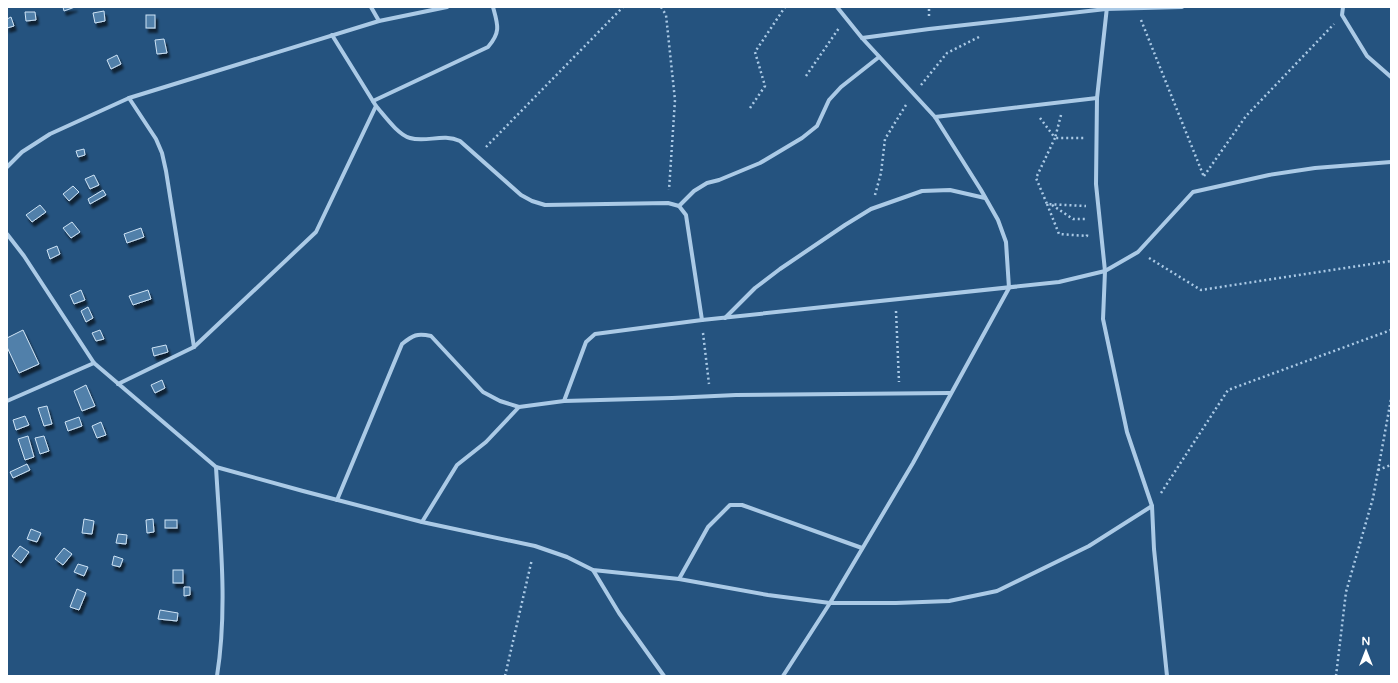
<svg xmlns="http://www.w3.org/2000/svg" width="1398" height="683" viewBox="0 0 1398 683" font-family="'Varela Round',sans-serif">
<style>
.building{fill:#5180aa;stroke:#cee3f5;filter:url(#shadow)}
.lines{fill:none;stroke-linecap:round;stroke-linejoin:round}
.path{stroke:#abcae6;stroke-width:2.5;stroke-dasharray:2 3;stroke-linecap:butt}
.street{stroke:#abcae6;stroke-width:4}
</style>
<defs>
<filter id="shadow"><feDropShadow dx="2.5" dy="4.5" stdDeviation="1" flood-color="#0009"/></filter>
</defs>
<rect width="100%" height="100%" fill="#25537f"/>
<g class="building">
<path d="M63 7H75L64 11Z"/>
<path d="M104 11 105 21 95 23 93 13Z"/>
<path d="M25 12H35L36 20 26 21Z"/>
<rect x="146" y="15" width="9" height="13"/>
<path d="M11 17 14 26 7 28V19Z"/>
<path d="M164 39 167 53 157 54 155 40Z"/>
<path d="M117 55 121 64 111 69 107 60Z"/>
<path d="M84 149 85 155 78 157 76 151Z"/>
<path d="M94 175 99 185 90 189 85 179Z"/>
<path d="M73 186 79 192 69 201 63 194Z"/>
<path d="M103 190 106 195 90 204 88 199Z"/>
<path d="M40 205 46 212 32 222 26 215Z"/>
<path d="M72 222 80 232 71 238 63 228Z"/>
<path d="M141 228 144 237 127 243 124 234Z"/>
<path d="M57 246 60 254 50 259 47 250Z"/>
<path d="M81 290 85 300 74 304 70 295Z"/>
<path d="M148 290 151 299 133 305 129 296Z"/>
<path d="M88 307 93 318 86 322 81 311Z"/>
<path d="M23 330 39 364 19 373 7 347V338Z"/>
<path d="M100 330 104 339 96 341 92 333Z"/>
<path d="M166 345 168 352 154 356 152 348Z"/>
<path d="M162 380 165 388 155 393 151 385Z"/>
<path d="M86 385 95 406 82 411 74 391Z"/>
<path d="M47 406 52 424 44 426 38 408Z"/>
<path d="M25 416 29 425 16 430 13 420Z"/>
<path d="M79 417 82 426 68 431 65 422Z"/>
<path d="M101 422 106 435 97 438 92 426Z"/>
<path d="M28 436 34 457 25 460 18 439Z"/>
<path d="M44 436 49 451 40 454 35 438Z"/>
<path d="M27 464 30 470 13 478 10 472Z"/>
<path d="M84 519 94 521 92 534 82 533Z"/>
<path d="M153 519 154 532 147 533 146 520Z"/>
<rect x="165" y="520" width="12" height="8"/>
<path d="M31 529 41 533 37 542 27 539Z"/>
<path d="M118 534 127 535 126 544 116 543Z"/>
<path d="M20 546 29 552 21 563 12 556Z"/>
<path d="M64 548 72 554 63 565 55 559Z"/>
<path d="M114 556 123 559 120 567 112 565Z"/>
<path d="M78 564 88 567 84 576 74 572Z"/>
<rect x="173" y="570" width="10" height="13"/>
<path d="M184 587H190V595L184 596Z"/>
<path d="M77 589 86 593 79 610 70 607Z"/>
<path d="M160 610 178 613 177 621 158 619Z"/>
</g>
<g class="lines">
<g class="path">
<path d="M661 7 666 15 675 100 669 190"/>
<path d="M929 16V7"/>
<path d="M1141 20 1204 177"/>
<path d="M806 76 839 28"/>
<path d="M921 85 947 53 979 37"/>
<path d="M750 108 765 86 755 52 785 7"/>
<path d="M1061 115 1055 138H1084"/>
<path d="M1040 118 1055 138 1036 178 1047 204 1086 206"/>
<path d="M486 147 623 7"/>
<path d="M1204 176 1246 116 1334 24"/>
<path d="M875 195 881 173 885 139 906 105"/>
<path d="M1047 204 1059 234 1087 236V233"/>
<path d="M1052 205 1073 219H1086"/>
<path d="M1149 258 1201 290 1391 261"/>
<path d="M896 311 899 382"/>
<path d="M703 333 709 384"/>
<path d="M1378 470 1391 465"/>
<path d="M1161 493 1228 390 1391 330"/>
<path d="M505 676 532 559"/>
<path d="M1336 676 1346 592 1373 498 1391 399"/>
</g>
<g class="street">
<path d="M371 7 379 21"/>
<path d="M1107 7 1097 98 1096 184 1105 271 1103 319 1127 432 1152 506"/>
<path d="M1343 7 1342 15 1367 56 1391 77"/>
<path d="M862 38 929 29 1106 9 1182 7"/>
<path d="M129 98 156 139 162 153 166 171 194 347"/>
<path d="M373 101 488 47C501 32 498 25 493 7"/>
<path d="M376 106C384 115 398 135 410 138 426 143 443 133 460 141L521 195 532 201 545 205 668 203 679 206 686 215 702 320"/>
<path d="M935 117 1097 98"/>
<path d="M7 167 22 152 50 134 129 98 379 21 447 7"/>
<path d="M679 206 694 191 707 183 719 180 760 163 802 138 817 126 829 100 841 87 879 57"/>
<path d="M7 234 24 256 94 363 216 467 303 491 422 522 535 546 567 557 593 570 679 579 768 595 830 603H896L949 601 997 591 1089 546 1152 506 1154 549 1167 676"/>
<path d="M725 318 755 288 780 269 845 225 871 209 922 191 950 190 985 198"/>
<path d="M118 384 194 347 316 232 376 106 332 35"/>
<path d="M7 401 94 363"/>
<path d="M564 401 672 398 736 395 950 393"/>
<path d="M216 467C220 536 228 607 217 676"/>
<path d="M337 500 402 344C413 335 417 333 431 336L483 392 500 401 519 407 564 401 586 342 595 334 702 320 1059 282 1105 271 1138 252 1193 192 1269 175 1315 168 1391 162"/>
<path d="M422 522 457 465 486 442 519 407"/>
<path d="M593 570 619 613 664 676"/>
<path d="M679 579 708 527 730 505H742L862 548"/>
<path d="M783 676 830 603 913 463 1009 288 1006 242 998 220 981 190 935 117 862 38 837 7"/>
</g>
</g>
<rect width="1398" height="683" fill="none" stroke="#ffffff" stroke-width="16"/>
<g transform="translate(1366 651)" stroke="#25537f" stroke-width="3" paint-order="stroke">
<path d="M0-3L7 15L0 10L-7 15Z" fill="#ffffff"/>
<text y="-6" font-size="11" font-weight="bold" text-anchor="middle" fill="#ffffff">N</text>
</g>
</svg>
